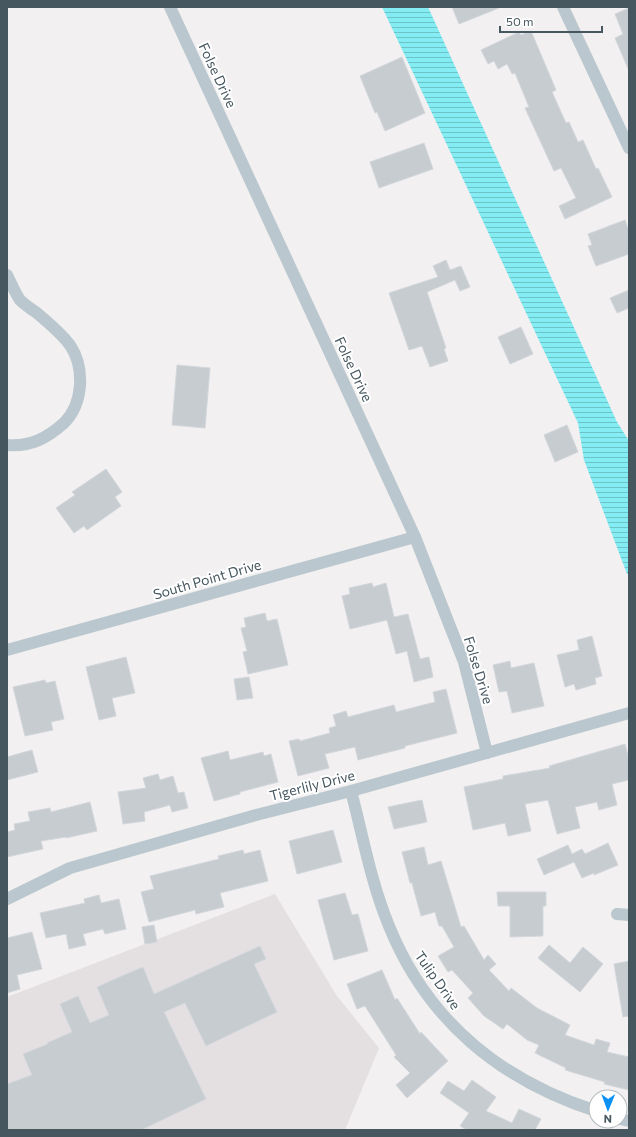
<svg xmlns="http://www.w3.org/2000/svg" width="636" height="1137" viewBox="0 0 636 1137" font-family="Commissioner,sans-serif">
<style>
.education{fill:#e4e0e2}
.water{fill:url(#water-rules)}
.building{fill:#c6ccd0;stroke:#d3d7dc}
.lines{fill:none;stroke-linecap:round;stroke-linejoin:round}
.street{stroke:#bac7ce;stroke-width:12}
.labels{text-anchor:middle;dominant-baseline:central;stroke-width:4;stroke-linejoin:round;paint-order:stroke}
.street-label{font-size:14px;fill:#46575f;stroke:#fff}
</style>
<defs>
<pattern id="water-rules" width="6" height="5" patternUnits="userSpaceOnUse"><rect width="6" height="5" fill="#84edf4"/><path d="M0 2.5h6" fill="none" stroke="#6ec3c9"/></pattern>
</defs>
<rect width="100%" height="100%" fill="#f2f0f0"/>
<path class="education" d="M275 894 337 996 379 1048 345 1130H7V997Z"/>
<path class="water" d="M382 7H428L617 422 629 441V574H627L584 460 578 423Z"/>
<g class="building">
<path d="M452 7H499V8L459 24Z"/>
<path d="M629 8V71L615 38 623 34 615 14Z"/>
<path d="M531 31 556 90 552 92 566 123 569 122 578 142 583 140 596 169 598 168 612 197 565 219 559 206 576 198 561 168 554 171 525 108 529 107 515 73 512 74 507 64 498 69 494 61 488 64 481 50 519 32 521 35Z"/>
<path d="M402 57 425 113 385 131 377 112 375 113 360 76Z"/>
<path d="M424 143 433 169 379 188 370 162Z"/>
<path d="M625 220 629 231V254L596 266 588 246 592 245 588 234Z"/>
<path d="M446 260 450 270 461 266 470 287 460 291 455 280 427 292 446 348 444 349 448 361 430 367 422 346 409 350 389 293 438 277 433 266Z"/>
<path d="M629 290V308L617 313 610 298Z"/>
<path d="M521 327 533 354 510 364 498 337Z"/>
<path d="M177 365 210 368 205 428 172 425Z"/>
<path d="M567 425 578 452 555 462 544 435Z"/>
<path d="M106 469 122 492 115 497 121 506 87 530 84 526 74 533 56 508 75 495 72 492Z"/>
<path d="M372 583 373 587 386 583 394 617 408 614 420 659 429 657 433 677 414 682 407 651 396 654 387 620 350 629 342 596 350 594 349 588Z"/>
<path d="M265 613 267 621 277 619 288 665 248 674 243 652 247 651 241 628 246 627 244 618Z"/>
<path d="M592 636 602 676 595 678 596 684 576 690 574 684 565 687 557 655 579 650 577 640Z"/>
<path d="M126 657 135 693 112 698 116 716 99 720 86 667Z"/>
<path d="M510 661 511 668 534 663 544 706 512 713 507 691 499 692 493 665Z"/>
<path d="M249 677 253 698 237 700 234 679Z"/>
<path d="M45 680 46 683 55 681 64 719 51 722 53 730 25 736 13 687Z"/>
<path d="M446 689 457 733 405 746V748L358 760 355 747 325 754 329 768 298 776 289 741 299 739 300 741 330 733 329 728 336 726 333 715 346 711 348 717 394 705 396 712 435 702 433 692Z"/>
<path d="M625 744 629 759V780L612 784 617 805 599 810 597 802 575 807 580 828 557 834 548 800 525 804 531 831 508 836 505 823 473 830 464 787 503 779V776L550 768 549 766Z"/>
<path d="M32 750 38 772 7 780V757Z"/>
<path d="M228 751 230 760 263 752 264 756 271 754 278 782 240 792V794L214 801 201 758Z"/>
<path d="M158 774 160 780 173 776 178 793 184 792 188 808 172 812 170 805 144 812 145 821 123 824 118 792 146 788 143 778Z"/>
<path d="M422 800 427 822 394 829 388 807Z"/>
<path d="M90 802 97 831 66 838V837L41 841 43 849 7 857V832L15 830 14 824 30 821 28 812 50 808 51 812Z"/>
<path d="M333 830 342 862 297 874 289 841Z"/>
<path d="M608 843 618 865 594 875V873L582 878 574 862 544 875 537 859 568 845 572 854 582 849 585 854Z"/>
<path d="M424 847 428 865 441 861 461 927 464 926 484 960 488 955 496 964 489 970 509 991 511 988 537 1008 570 1025 565 1035 594 1045 596 1039 610 1043 607 1052 629 1057V1090L604 1084 605 1082 565 1070 566 1068 535 1053 539 1045 527 1040 507 1024 503 1029 484 1016 468 998 473 993 452 970 448 972 438 956 454 947 442 926H439L435 912 421 916 412 883H410L402 852Z"/>
<path d="M243 850 244 854 260 850 268 881 220 893 224 907 196 914 195 910 149 922 141 892 154 889 150 876 219 859 218 856Z"/>
<path d="M497 892H546V906H543V936L510 937V906H498Z"/>
<path d="M345 893 352 915 358 914 368 951 334 960 318 900Z"/>
<path d="M99 895 101 903 119 899 126 929 105 934 103 929 83 934 86 945 69 949 66 934 46 938 40 913 85 903 84 899Z"/>
<path d="M154 925 157 942 145 944 142 927Z"/>
<path d="M32 932 42 969 17 975 20 989 7 993V938Z"/>
<path d="M549 945 570 963 583 947 603 964 580 992 538 958Z"/>
<path d="M260 946 266 959 254 964 277 1012 206 1046 185 1003 164 1012 206 1099 141 1130H7V1084L32 1075 23 1054 48 1044 47 1043 72 1032 60 1004 78 996 90 1023 109 1015 97 987 124 975 143 967 154 994Z"/>
<path d="M629 961V1016L623 1017 614 964Z"/>
<path d="M382 970 395 1000 397 998 420 1034 421 1032 448 1061 407 1098 396 1085 410 1073 394 1057 396 1055 365 1006 357 1009 347 984Z"/>
<path d="M472 1080 496 1097 486 1111 512 1123 519 1109 541 1119 535 1130H467L460 1126 469 1113 440 1093 448 1081 464 1091Z"/>
</g>
<g class="lines">
<g class="street">
<path d="M170 7 415 537 464 662 487 753"/>
<path d="M563 7 629 148"/>
<path d="M7 275C11 283 15 293 20 300 25 305 31 309 37 313 62 335 82 348 80 385 79 400 75 412 64 423 47 438 31 447 7 445"/>
<path d="M7 650 415 537"/>
<path d="M351 791C363 836 371 883 389 926 427 1020 500 1080 596 1111"/>
<path d="M7 899 70 868 256 815 351 791 629 713"/>
<path d="M617 914 629 915"/>
<path d="M620 1119 629 1121"/>
</g>
</g>
<g class="labels">
<g class="street-label">
<text transform="translate(218 75) rotate(65)">Folse Drive</text>
<text transform="translate(354 369) rotate(65)">Folse Drive</text>
<text transform="translate(207 579) rotate(-16)">South Point Drive</text>
<text transform="translate(479 670) rotate(73)">Folse Drive</text>
<text transform="translate(312 785) rotate(-14)">Tigerlily Drive</text>
<text transform="translate(438 980) rotate(55)">Tulip Drive</text>
</g>
</g>
<rect width="636" height="1137" fill="none" stroke="#46575f" stroke-width="16"/>
<g transform="translate(608 1109) rotate(181)"><circle r="19" fill="#ffffff" stroke="#b5bcbf"/>
<path d="M0-3L7 15L0 10L-7 15Z" fill="#0991f3"/>
<text y="-6" font-size="11" font-weight="bold" text-anchor="middle" fill="#46575f">N</text>
</g>
<path d="M500 26v6h102v-6" fill="none" stroke="#46575f" stroke-width="2"/>
<text x="506" y="26" font-size="12" fill="#46575f" stroke="#ffffff" stroke-width="3" paint-order="stroke">50 m</text>
</svg>
